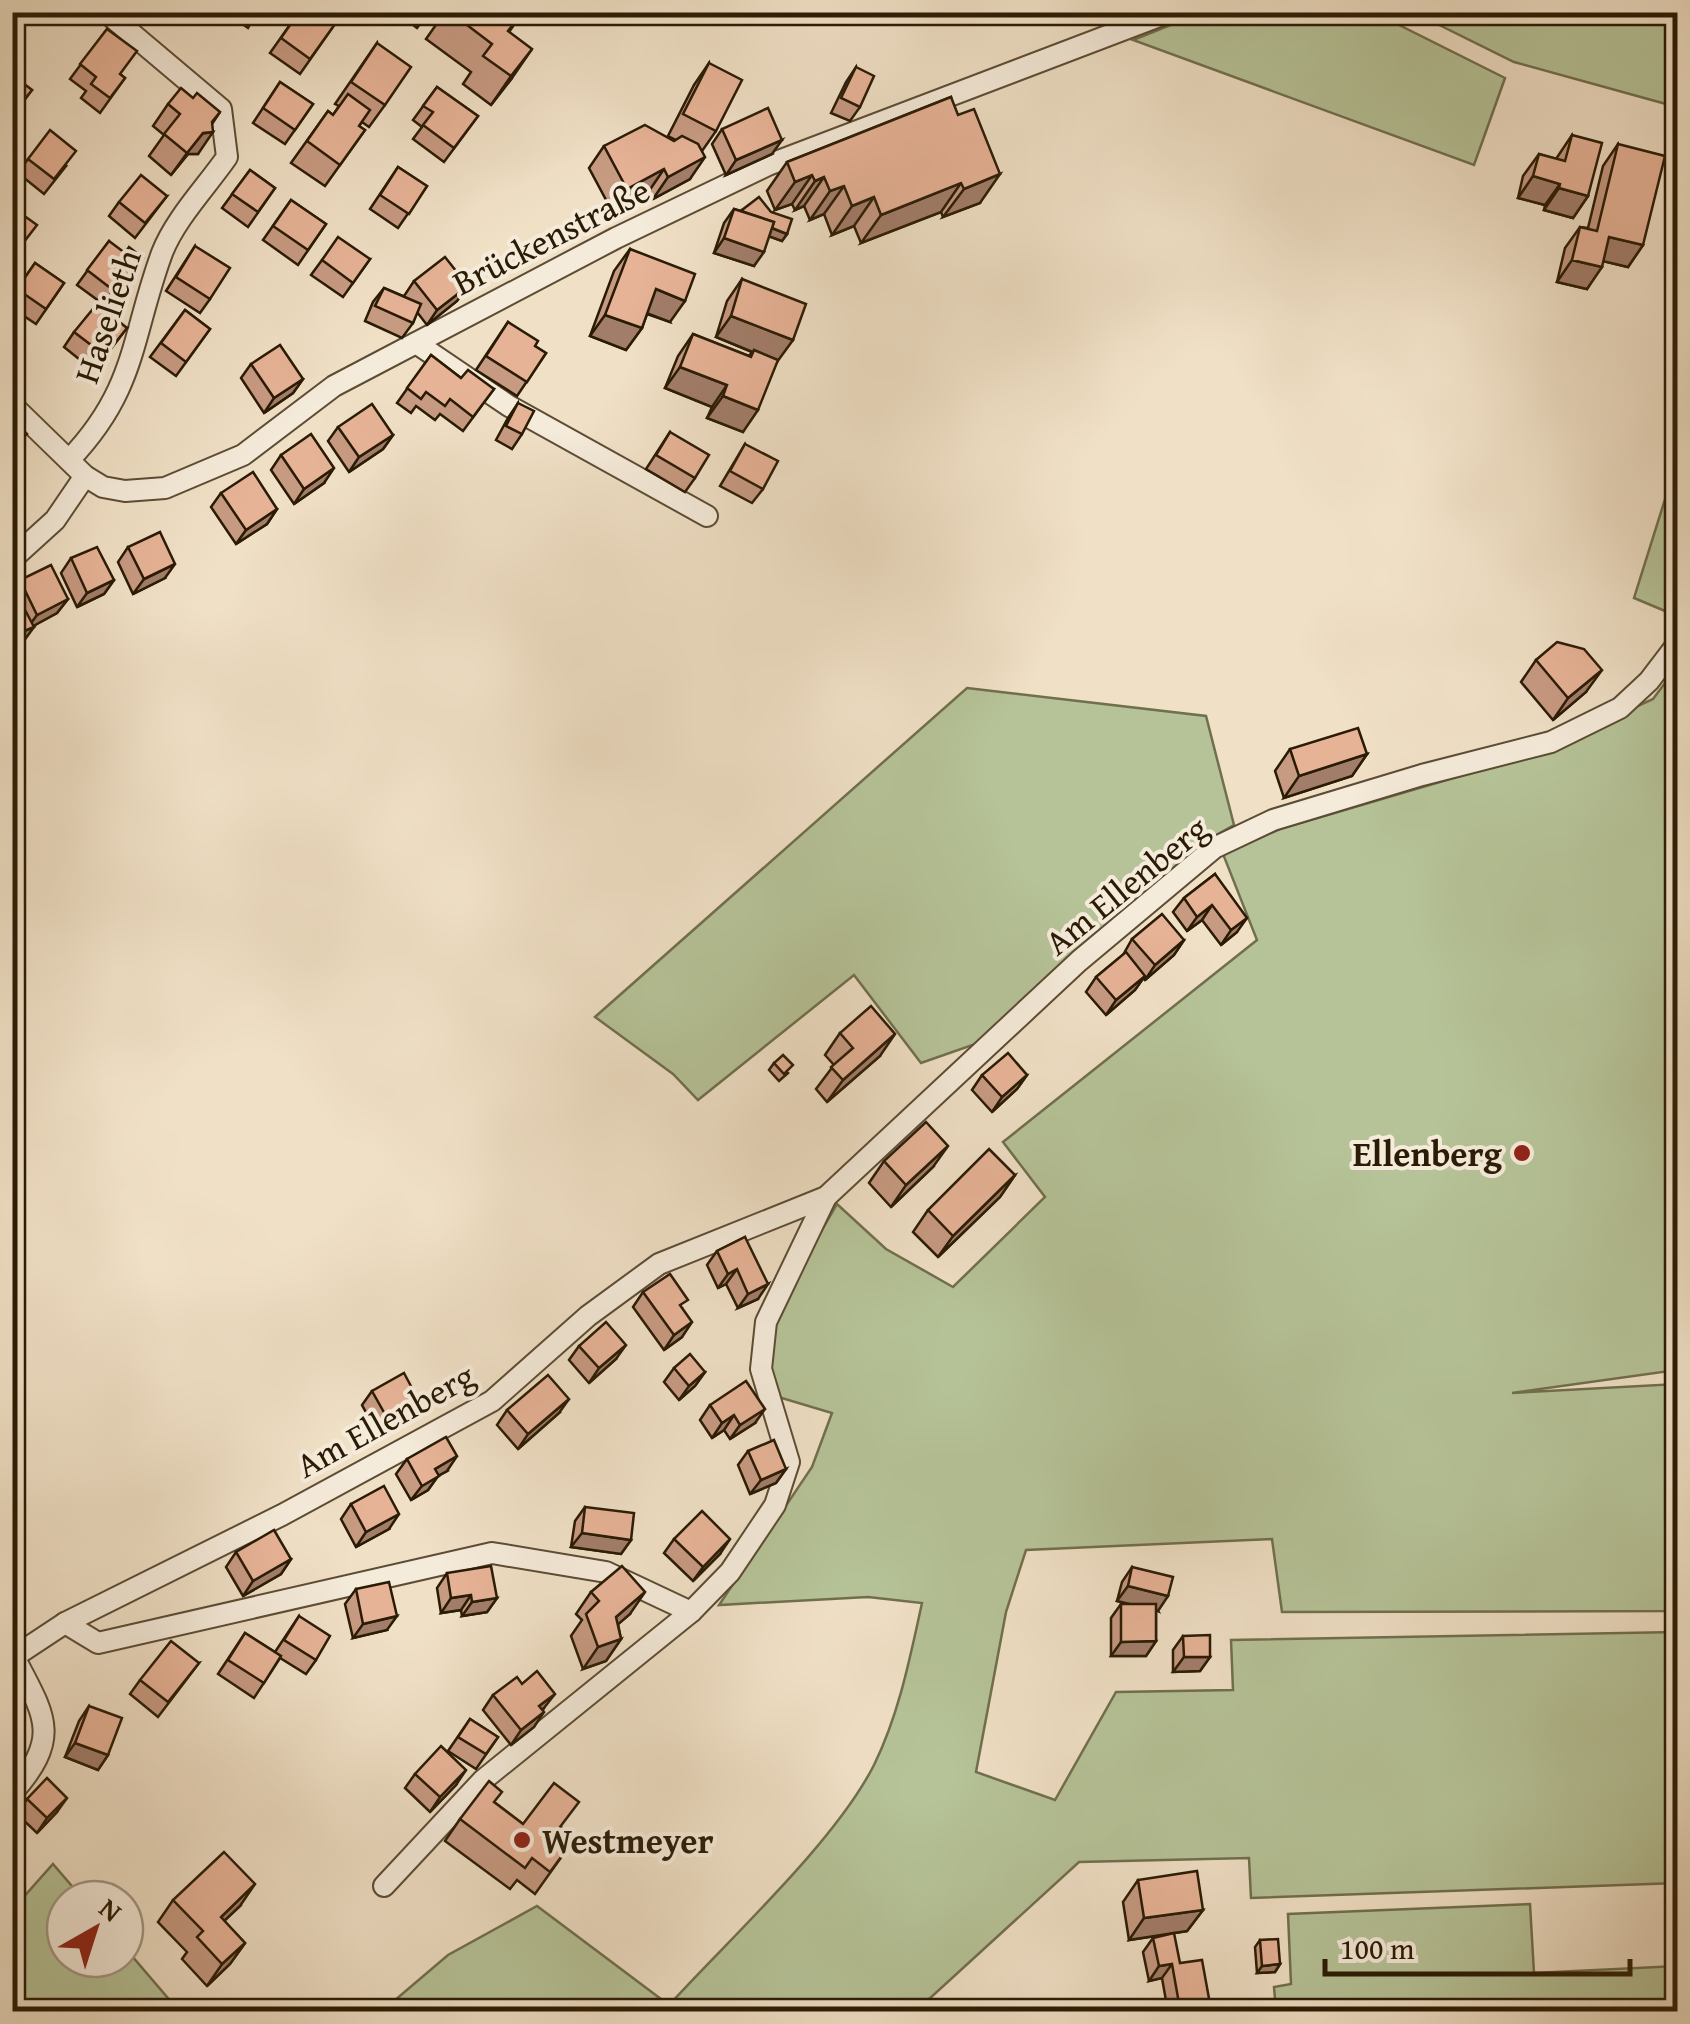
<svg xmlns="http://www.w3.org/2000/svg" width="1690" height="2024" viewBox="0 0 1690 2024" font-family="'Gentium Book Plus',serif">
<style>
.green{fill:#b6c398;stroke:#706f4e;stroke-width:2.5}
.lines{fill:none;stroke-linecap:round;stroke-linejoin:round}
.minor-casing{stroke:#5c4c35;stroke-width:24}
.minor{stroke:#f5ebda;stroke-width:20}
.wall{fill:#c79a82;stroke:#2a1b05;stroke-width:2.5}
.shaded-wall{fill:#a27d6a;stroke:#2a1b05;stroke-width:2.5}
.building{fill:#e7b397;stroke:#2a1b05;stroke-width:2.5}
.poi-dot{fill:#8f2418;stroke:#f5ebda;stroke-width:4}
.labels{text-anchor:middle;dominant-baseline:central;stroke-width:8;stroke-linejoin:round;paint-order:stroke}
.street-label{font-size:35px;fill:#2a1b05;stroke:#f5ebda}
.poi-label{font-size:35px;font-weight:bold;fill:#2a1b05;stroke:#f5ebda;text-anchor:end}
</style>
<rect width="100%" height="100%" fill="#f0e0c6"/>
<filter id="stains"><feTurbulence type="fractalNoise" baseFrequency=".002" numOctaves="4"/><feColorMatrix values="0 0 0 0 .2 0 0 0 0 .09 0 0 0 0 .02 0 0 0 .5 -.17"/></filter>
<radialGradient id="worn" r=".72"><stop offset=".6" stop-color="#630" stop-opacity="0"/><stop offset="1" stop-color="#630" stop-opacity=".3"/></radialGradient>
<g class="green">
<path d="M1203 12 1375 13 1505 78 1474 165 1133 40Z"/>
<path d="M1661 13 1677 16V107L1514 62 1415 13Z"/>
<path d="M1677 461V616L1634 598Z"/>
<path d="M1677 667V1370L1512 1393 1677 1384V1611L1282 1612 1272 1539 1026 1550 1006 1612 976 1772 1055 1800 1116 1692 1233 1690 1231 1640 1677 1632V1883L1251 1898 1249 1858 1079 1862 916 2011 381 2012 448 1955 537 1906 669 2005C730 1938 835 1842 874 1765 899 1714 910 1658 922 1603L868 1597 719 1605 812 1467 832 1413 775 1396C755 1323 803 1265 837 1204L886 1249 953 1287 1045 1197 1003 1142 1257 940 1223 854 1280 829 1535 754 1653 699Z"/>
<path d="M967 688 1206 716 1234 825 1206 841 1152 886 987 1040 921 1063 854 975 698 1100 673 1074 595 1017Z"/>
<path d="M53 1864 83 1899H65V1959H125V1948L179 2011H13V1909Z"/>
<path d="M1530 1904 1534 1973 1677 1966V2011H1276L1274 1987 1291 1984 1288 1914Z"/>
</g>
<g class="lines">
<defs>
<g id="minor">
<path d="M416 343 509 406 707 516"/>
<path d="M12 405 85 476 103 487 125 491 165 488 243 455 334 386 616 238 768 165 1170 12"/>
<path d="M69 460C137 389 131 337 162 253 175 219 207 186 227 157L221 109 106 12"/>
<path d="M12 559 55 520 85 476"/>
<path d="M65 1623 98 1643 492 1553 606 1572 691 1612"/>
<path d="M12 1658 65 1623 282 1515 492 1401 588 1316 659 1264 826 1197 1079 961 1214 848 1273 820 1422 775 1551 742 1620 708 1649 681 1678 643"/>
<path d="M12 1793C62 1737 45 1716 14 1657"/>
<path d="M384 1886 483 1780 691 1612 730 1572 775 1505 789 1462 761 1369 766 1322 826 1197"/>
</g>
</defs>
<use href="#minor" class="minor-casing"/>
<use href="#minor" class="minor"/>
</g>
<g class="wall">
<path d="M225 12H264L256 24 252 21 248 28Z"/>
<path d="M299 12 335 24 300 74 270 53Z"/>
<path d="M396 12H429L417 28Z"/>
<path d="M445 12H523L509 32 512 78 491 105 463 84 471 72 426 39Z"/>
<path d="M107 29 120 74 125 78 100 113 81 98 86 91 70 79Z"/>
<path d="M377 43 385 105 369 127 362 122 359 126 365 130 325 186 291 163 328 111 333 115 339 106 335 104Z"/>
<path d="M709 63 716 131 702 151 690 179 653 199 649 191 612 211 589 168 604 146 676 140 668 136 694 85Z"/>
<path d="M856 67 860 107 850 121 831 113 846 82Z"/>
<path d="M12 75 32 90 12 117Z"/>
<path d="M280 82 313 104 285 144 253 123Z"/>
<path d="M437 87 478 116 444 162 413 139 422 127 413 120Z"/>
<path d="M951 97 980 203 943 217 941 212 861 243 854 226 832 235 824 214 810 220 804 206 795 210 792 204 775 210 767 191 787 162Z"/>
<path d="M168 104 212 123 198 154H188L171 175 149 156 164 135 153 126Z"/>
<path d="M722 129 772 154 726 175 712 144Z"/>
<path d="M1572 135 1588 196 1573 218 1544 210 1545 205 1518 198 1523 176 1539 154 1556 159Z"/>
<path d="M1678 143V186L1667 184Z"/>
<path d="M1618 144 1643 245 1628 267 1603 261 1587 289 1557 282 1565 248 1580 227 1588 228 1603 166Z"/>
<path d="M28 159 66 166 44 194 18 173Z"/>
<path d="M398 167 427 186 398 228 370 209Z"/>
<path d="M250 170 275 188 248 227 222 208Z"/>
<path d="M167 196 135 238 109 216 119 202Z"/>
<path d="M291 200 326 224 298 265 263 240Z"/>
<path d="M734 209 741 211 742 210 787 234 782 241 769 236 754 266 714 253 724 223Z"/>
<path d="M109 241 133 273 103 304 77 285Z"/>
<path d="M195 246 210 299 200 313 166 291Z"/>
<path d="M630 249 670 322 647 314 642 328 626 350 590 336 614 271Z"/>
<path d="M370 259 343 297 311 275 322 260Z"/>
<path d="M35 263 64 283 36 324 12 308V296Z"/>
<path d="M742 279 777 362 743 432 707 418 712 407 665 388 678 356 693 334 749 356 752 352 716 337 727 301Z"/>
<path d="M414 281 468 286 457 301 427 325 417 312 413 323 402 338 365 321 373 302 384 288 405 297 404 296Z"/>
<path d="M185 310 210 329 176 376 150 357Z"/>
<path d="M508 322 535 346 546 353 517 396 476 370Z"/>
<path d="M127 328 97 367 88 359 84 363 64 347 74 332Z"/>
<path d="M431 355 461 378 494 389 463 431 440 414 435 420 416 406 411 413 397 403Z"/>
<path d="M251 364 303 379 293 393 264 413 241 378Z"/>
<path d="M518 403 522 434 512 449 496 440 508 418Z"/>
<path d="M338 427 393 435 383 449 349 472 328 441Z"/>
<path d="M670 432 695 478 685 492 646 469Z"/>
<path d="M745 444 763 489 752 503 720 486Z"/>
<path d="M281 455 324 483 294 504 271 470Z"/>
<path d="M221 493 277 509 267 524 236 544 211 507Z"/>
<path d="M128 547 165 578 133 594 118 562Z"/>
<path d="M71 558 114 580 104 594 77 607 61 573Z"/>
<path d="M20 580 68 599 57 613 33 626 18 649 14 588Z"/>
<path d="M1536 660 1586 692 1553 720 1521 682Z"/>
<path d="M1290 749 1367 754 1352 776 1284 798 1275 771Z"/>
<path d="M1215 874 1237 932 1221 945 1202 920 1187 931 1173 912 1184 898Z"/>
<path d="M1132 939 1184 940 1174 955 1145 980 1143 978 1135 990 1106 1015 1086 992 1096 977 1123 955Z"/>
<path d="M840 1033 880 1056 827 1102 816 1089 834 1065 825 1055Z"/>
<path d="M774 1063 788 1073 779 1081 769 1070Z"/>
<path d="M982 1075H1027L1017 1089 992 1112 972 1090Z"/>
<path d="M884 1161 933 1167 891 1207 869 1183Z"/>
<path d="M1015 1175 1000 1197 938 1257 913 1232 928 1210Z"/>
<path d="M745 1237 758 1299 738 1308 726 1284 718 1288 707 1265 717 1251Z"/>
<path d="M643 1292 682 1308V1337L664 1350 633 1307Z"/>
<path d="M579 1346 616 1359 589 1383 569 1360Z"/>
<path d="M674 1368 705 1372 695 1386 679 1400 664 1382Z"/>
<path d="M372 1391 421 1405 411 1420 380 1438 362 1405Z"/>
<path d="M710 1405 755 1423 730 1439 724 1430 712 1438 700 1420Z"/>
<path d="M507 1410 559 1413 518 1449 497 1425Z"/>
<path d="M748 1451 786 1469 776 1483 750 1494 738 1465Z"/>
<path d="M407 1459 447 1471 438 1476 428 1490 411 1500 396 1474Z"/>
<path d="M351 1504 389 1529 356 1547 341 1519Z"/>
<path d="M585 1507 631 1540 621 1554 571 1547 575 1521Z"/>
<path d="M674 1539 720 1554 693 1581 664 1553Z"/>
<path d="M236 1552 291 1559 281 1574 243 1596 226 1567Z"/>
<path d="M1132 1567 1158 1611 1156 1610V1641L1146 1656H1111V1618L1121 1604H1131L1117 1601 1122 1582Z"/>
<path d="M447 1573 497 1598 487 1612 462 1616 461 1610 441 1613 437 1588Z"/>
<path d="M356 1589 387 1630 353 1638 345 1604Z"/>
<path d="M591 1592 630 1614 618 1624 621 1639 606 1661 583 1669 571 1636 582 1620 576 1614Z"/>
<path d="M299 1616 316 1660 306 1674 280 1658 254 1698 218 1674 245 1633 275 1652Z"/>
<path d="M1183 1636 1210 1657 1200 1671 1173 1672V1650Z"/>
<path d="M199 1663 158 1717 130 1694 140 1680Z"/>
<path d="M493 1695 544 1708 534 1727 511 1745 483 1710Z"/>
<path d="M89 1706 108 1755 98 1770 65 1757 79 1721Z"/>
<path d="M470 1719 498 1737 476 1769 448 1751Z"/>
<path d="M415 1774 456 1785 430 1812 405 1788Z"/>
<path d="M27 1799 57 1812 37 1833 17 1814Z"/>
<path d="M494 1802 523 1824 561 1827 575 1838 535 1894 517 1880 510 1889 445 1841 460 1819Z"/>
<path d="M1138 1880 1203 1910 1187 1931 1129 1940 1123 1902Z"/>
<path d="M173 1900 240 1906 224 1921 245 1943 230 1964 207 1986 182 1959 187 1952 158 1922Z"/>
<path d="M1153 1938 1180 1963 1204 2012H1168L1162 1978 1149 1981 1143 1952Z"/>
<path d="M1260 1940 1280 1964 1275 1972 1257 1973 1255 1947Z"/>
</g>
<g class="shaded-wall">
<path d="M532 49 512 78 491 105 511 76Z"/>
<path d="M220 112 206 133 213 132 198 154H188L171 175 187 153Z"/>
<path d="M782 140 772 154 726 175 736 160Z"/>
<path d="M705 157 690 179 653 199 668 177Z"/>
<path d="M664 169 649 191 612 211 627 189Z"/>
<path d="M1678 169V186L1667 184Z"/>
<path d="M1000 174 980 203 943 217 964 189Z"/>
<path d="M812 175 792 204 775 210 795 182Z"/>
<path d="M1533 176 1560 184 1545 205 1518 198Z"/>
<path d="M824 177 804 206 795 210 815 181Z"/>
<path d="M961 183 941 212 861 243 881 215Z"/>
<path d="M844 186 824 214 810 220 830 191Z"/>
<path d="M1559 188 1588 196 1573 218 1544 210Z"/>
<path d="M874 197 854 226 832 235 852 206Z"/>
<path d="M748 219 787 234 782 241 743 227Z"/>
<path d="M1609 237 1643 245 1628 267 1594 259Z"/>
<path d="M724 238 764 252 754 266 714 253Z"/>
<path d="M143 258 133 273 103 304 113 290Z"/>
<path d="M1572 260 1602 267 1587 289 1557 282Z"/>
<path d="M468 286 457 301 427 325 437 310Z"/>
<path d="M656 289 685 301 670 322 641 311Z"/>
<path d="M605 315 642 328 626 350 590 336Z"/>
<path d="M731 316 793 340 777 362 716 337Z"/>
<path d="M680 367 727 385 712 407 665 388Z"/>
<path d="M303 379 293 393 264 413 274 398Z"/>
<path d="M723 396 758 410 743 432 707 418Z"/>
<path d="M393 435 383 449 349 472 359 457Z"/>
<path d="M334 468 324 483 294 504 304 489Z"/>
<path d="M277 509 267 524 236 544 246 530Z"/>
<path d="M175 564 165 578 133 594 144 579Z"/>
<path d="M114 580 104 594 77 607 87 593Z"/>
<path d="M68 599 57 613 26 630 37 615Z"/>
<path d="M34 627 18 649 12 651V636Z"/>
<path d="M1602 670 1586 692 1553 720 1568 698Z"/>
<path d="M1367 754 1352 776 1284 798 1299 776Z"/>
<path d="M1212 905 1202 920 1187 931 1197 917Z"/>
<path d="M1247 918 1237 932 1221 945 1231 930Z"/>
<path d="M1184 940 1174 955 1145 980 1155 965Z"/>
<path d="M1145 976 1135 990 1106 1015 1116 1000Z"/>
<path d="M895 1034 880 1056 827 1102 843 1080Z"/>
<path d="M1027 1075 1017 1089 992 1112 1002 1097Z"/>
<path d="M948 1146 933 1167 891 1207 906 1185Z"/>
<path d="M1015 1175 1000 1197 938 1257 953 1236Z"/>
<path d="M737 1269 726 1284 718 1288 728 1274Z"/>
<path d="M768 1284 758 1299 738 1308 748 1294Z"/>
<path d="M692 1322 682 1337 664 1350 674 1335Z"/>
<path d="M626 1345 616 1359 589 1383 599 1368Z"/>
<path d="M705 1372 695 1386 679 1400 689 1386Z"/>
<path d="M569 1399 559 1413 518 1449 528 1434Z"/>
<path d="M421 1405 411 1420 380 1438 390 1423Z"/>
<path d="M765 1409 755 1423 730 1439 740 1425Z"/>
<path d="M734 1415 724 1430 712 1438 722 1423Z"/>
<path d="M457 1456 447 1471 438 1476 428 1490 411 1500 435 1469Z"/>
<path d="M786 1469 776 1483 750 1494 761 1480Z"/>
<path d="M399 1514 389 1529 356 1547 366 1532Z"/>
<path d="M582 1533 631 1540 621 1554 571 1547Z"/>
<path d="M730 1539 720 1554 693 1581 703 1567Z"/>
<path d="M291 1559 281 1574 243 1596 253 1581Z"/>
<path d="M1128 1586 1168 1596 1158 1611 1117 1601Z"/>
<path d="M645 1592 630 1614 601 1639 616 1617Z"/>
<path d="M471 1595 461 1610 441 1613 451 1598Z"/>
<path d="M497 1598 487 1612 462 1616 472 1602Z"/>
<path d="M397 1616 387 1630 353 1638 363 1624Z"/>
<path d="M621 1639 606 1661 583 1669 598 1647Z"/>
<path d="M1156 1641 1146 1656H1111L1121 1642Z"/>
<path d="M1184 1657H1210L1200 1671 1173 1672Z"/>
<path d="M555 1694 544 1708 529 1721 539 1706Z"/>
<path d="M544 1712 534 1727 511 1745 521 1730Z"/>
<path d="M75 1743 108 1755 98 1770 65 1757Z"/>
<path d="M466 1770 456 1785 430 1812 440 1797Z"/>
<path d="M67 1798 57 1812 37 1833 47 1818Z"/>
<path d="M255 1884 240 1906 206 1938 221 1917Z"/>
<path d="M1203 1910 1187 1931 1129 1940 1144 1918Z"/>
<path d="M245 1943 230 1964 207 1986 222 1964Z"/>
<path d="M1172 1964 1162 1978 1149 1981 1159 1966Z"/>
<path d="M1280 1964 1275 1972 1257 1973 1262 1966Z"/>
<path d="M1210 2004 1204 2012H1179L1180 2009Z"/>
</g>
<g class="building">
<path d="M299 12H318L335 24 310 59 281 38Z"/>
<path d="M450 12H522L508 31 532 49 511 76 483 56 492 44Z"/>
<path d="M107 29 137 51 120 74 125 78 110 98 91 84 96 77 80 64Z"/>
<path d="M377 43 411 67 385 105 351 82Z"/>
<path d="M709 63 742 80 716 131 683 114Z"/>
<path d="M856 67 874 76 860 107 841 98Z"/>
<path d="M12 75 32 90 19 106 12 100Z"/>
<path d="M280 82 313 104 295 130 263 108Z"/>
<path d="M437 87 478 116 454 148 423 125 433 112 423 106Z"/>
<path d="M181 88 193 98 197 93 220 112 212 122 213 132 203 133 187 153 164 134 180 114 168 104Z"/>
<path d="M348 94 370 110 359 126 365 130 340 165 307 141 328 111 333 115Z"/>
<path d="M951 97 958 115 974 109 1000 174 964 189 961 183 881 215 874 197 852 206 844 186 830 191 824 177 815 181 812 175 795 182 787 162Z"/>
<path d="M768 108 782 140 736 160 722 129Z"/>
<path d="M645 125 674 141 682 136 698 144 705 157 668 177 664 169 627 189 604 146Z"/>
<path d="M50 130 76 151 54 179 28 159Z"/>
<path d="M1572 135 1602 143 1588 196 1559 188 1560 184 1533 176 1539 154 1565 161Z"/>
<path d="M1618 144 1665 156 1643 245 1609 237 1602 267 1572 260 1580 227 1597 231Z"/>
<path d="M398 167 427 186 409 214 380 195Z"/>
<path d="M250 170 275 188 258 212 232 194Z"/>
<path d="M141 175 167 196 145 223 119 202Z"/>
<path d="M759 197 771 212 792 219 787 234 772 228 774 222 744 212 742 210Z"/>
<path d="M291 200 326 224 308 250 273 226Z"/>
<path d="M12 207 37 225 17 251 12 247Z"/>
<path d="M734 209 774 222 764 252 724 238Z"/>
<path d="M338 237 370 259 353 283 322 260Z"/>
<path d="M109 241 125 253 129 247 143 258 113 290 87 270Z"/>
<path d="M195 246 230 268 210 299 176 277Z"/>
<path d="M630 249 695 274 685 301 656 289 642 328 605 315Z"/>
<path d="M445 257 468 286 437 310 414 281Z"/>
<path d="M35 263 64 283 46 309 17 289Z"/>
<path d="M742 279 806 304 793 340 731 316Z"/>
<path d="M384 288 421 304 413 323 375 306Z"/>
<path d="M97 304 127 328 108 352 98 344 95 348 74 332Z"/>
<path d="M185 310 210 329 186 362 161 343Z"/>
<path d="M508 322 538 341 535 346 546 353 527 382 486 356Z"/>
<path d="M693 334 751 357 754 350 778 360 758 410 723 396 727 385 680 367Z"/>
<path d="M280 345 303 379 274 398 251 364Z"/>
<path d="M431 355 461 378 468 370 494 389 473 417 450 399 445 406 426 392 421 399 407 388Z"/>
<path d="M518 403 534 411 522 434 506 426Z"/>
<path d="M372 404 393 435 359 457 338 427Z"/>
<path d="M12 419 27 434 12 448Z"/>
<path d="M670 432 709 455 695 478 656 455Z"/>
<path d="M311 434 334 468 304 489 281 455Z"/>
<path d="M745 444 778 461 763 489 730 471Z"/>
<path d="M253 472 277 509 246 530 221 493Z"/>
<path d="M160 532 175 564 144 579 128 547Z"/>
<path d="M97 547 114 580 87 593 71 558Z"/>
<path d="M51 565 68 599 37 615 20 580Z"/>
<path d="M12 585 34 627 12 636Z"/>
<path d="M1557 642 1584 649 1602 670 1568 698 1536 660Z"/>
<path d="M1358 728 1367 754 1299 776 1290 749Z"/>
<path d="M1215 874 1247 918 1231 930 1212 905 1197 917 1184 898Z"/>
<path d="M1162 914 1184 940 1155 965 1132 939Z"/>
<path d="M1126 952 1145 976 1116 1000 1096 977Z"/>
<path d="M871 1006 895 1034 843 1080 831 1067 853 1048 840 1033Z"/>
<path d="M1008 1053 1027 1075 1002 1097 982 1075Z"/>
<path d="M783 1055 793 1065 784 1074 774 1063Z"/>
<path d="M926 1122 948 1146 906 1185 884 1161Z"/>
<path d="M989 1149 1015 1175 953 1236 928 1210Z"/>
<path d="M745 1237 768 1284 748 1294 737 1269 728 1274 717 1251Z"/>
<path d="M670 1274 688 1300 680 1305 692 1322 674 1335 643 1292Z"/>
<path d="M606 1322 626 1345 599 1368 579 1346Z"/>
<path d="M690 1354 705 1372 689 1386 674 1368Z"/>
<path d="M404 1373 421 1405 390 1423 372 1391Z"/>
<path d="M548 1375 569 1399 528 1434 507 1410Z"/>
<path d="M746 1381 765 1409 740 1425 734 1415 722 1423 710 1405Z"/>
<path d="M446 1437 457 1456 435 1469 439 1476 422 1486 407 1459Z"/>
<path d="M774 1440 786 1469 761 1480 748 1451Z"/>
<path d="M384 1486 399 1514 366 1532 351 1504Z"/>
<path d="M585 1507 634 1513 631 1540 582 1533Z"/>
<path d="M702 1511 730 1539 703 1567 674 1539Z"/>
<path d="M274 1530 291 1559 253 1581 236 1552Z"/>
<path d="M491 1566 497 1598 472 1602 471 1595 451 1598 447 1573Z"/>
<path d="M622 1566 645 1592 616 1617 621 1639 598 1647 586 1614 599 1601 591 1592Z"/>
<path d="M1132 1567 1173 1577 1168 1596 1128 1586Z"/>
<path d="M389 1582 397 1616 363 1624 356 1589Z"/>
<path d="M1121 1604H1156V1641L1121 1642Z"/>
<path d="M299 1616 330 1636 316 1660 284 1640Z"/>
<path d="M245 1633 281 1656 264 1683 228 1660Z"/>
<path d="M1210 1635V1657H1184L1183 1636Z"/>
<path d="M171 1641 199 1663 168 1702 140 1680Z"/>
<path d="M537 1671 555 1694 539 1706 544 1712 521 1730 493 1695 517 1677 522 1684Z"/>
<path d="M89 1706 122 1718 108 1755 75 1743Z"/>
<path d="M470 1719 498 1737 486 1754 458 1737Z"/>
<path d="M441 1746 466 1770 440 1797 415 1774Z"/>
<path d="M47 1778 67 1798 47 1818 27 1799Z"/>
<path d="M489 1781 502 1792 494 1802 523 1824 554 1783 579 1802 560 1827 575 1838 550 1872 532 1858 525 1868 460 1819Z"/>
<path d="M224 1852 255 1884 221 1917 245 1943 222 1964 197 1937 203 1931 173 1900Z"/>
<path d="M1197 1871 1203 1910 1144 1918 1138 1880Z"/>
<path d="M1174 1933 1180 1963 1202 1960 1210 2004 1180 2009 1172 1964 1159 1966 1153 1938Z"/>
<path d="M1278 1939 1280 1964 1262 1966 1260 1940Z"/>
</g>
<g class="poi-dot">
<circle cx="1522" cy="1153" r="10"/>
<circle cx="522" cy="1840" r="10"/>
</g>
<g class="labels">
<g class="street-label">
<text transform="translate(551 236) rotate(-27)">Brückenstraße</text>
<text transform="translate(107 316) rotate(-71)">Haselieth</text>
<text transform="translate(1126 885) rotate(-39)">Am Ellenberg</text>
<text transform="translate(385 1420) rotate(-29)">Am Ellenberg</text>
</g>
<g class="poi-label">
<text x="1502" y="1153">Ellenberg</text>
<text x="542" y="1840" text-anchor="start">Westmeyer</text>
</g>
</g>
<rect width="1690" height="2024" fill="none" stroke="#f0e0c6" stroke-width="50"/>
<rect x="15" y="15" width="1660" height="1994" fill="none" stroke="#2a1b05" stroke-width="5"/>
<rect x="25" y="25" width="1640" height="1974" fill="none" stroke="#2a1b05" stroke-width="2.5"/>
<g transform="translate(95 1929) rotate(39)"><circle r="48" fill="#f5ebda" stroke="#a49885" stroke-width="2.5"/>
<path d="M0-8L18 38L0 25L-18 38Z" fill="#8f2418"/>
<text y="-15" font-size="28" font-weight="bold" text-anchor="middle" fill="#2a1b05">N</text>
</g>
<path d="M1325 1959v15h305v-15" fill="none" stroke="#2a1b05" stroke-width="5"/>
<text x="1340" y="1959" font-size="30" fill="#2a1b05" stroke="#f5ebda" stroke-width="8" paint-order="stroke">100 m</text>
<rect width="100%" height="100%" filter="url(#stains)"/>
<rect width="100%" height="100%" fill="url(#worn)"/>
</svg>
